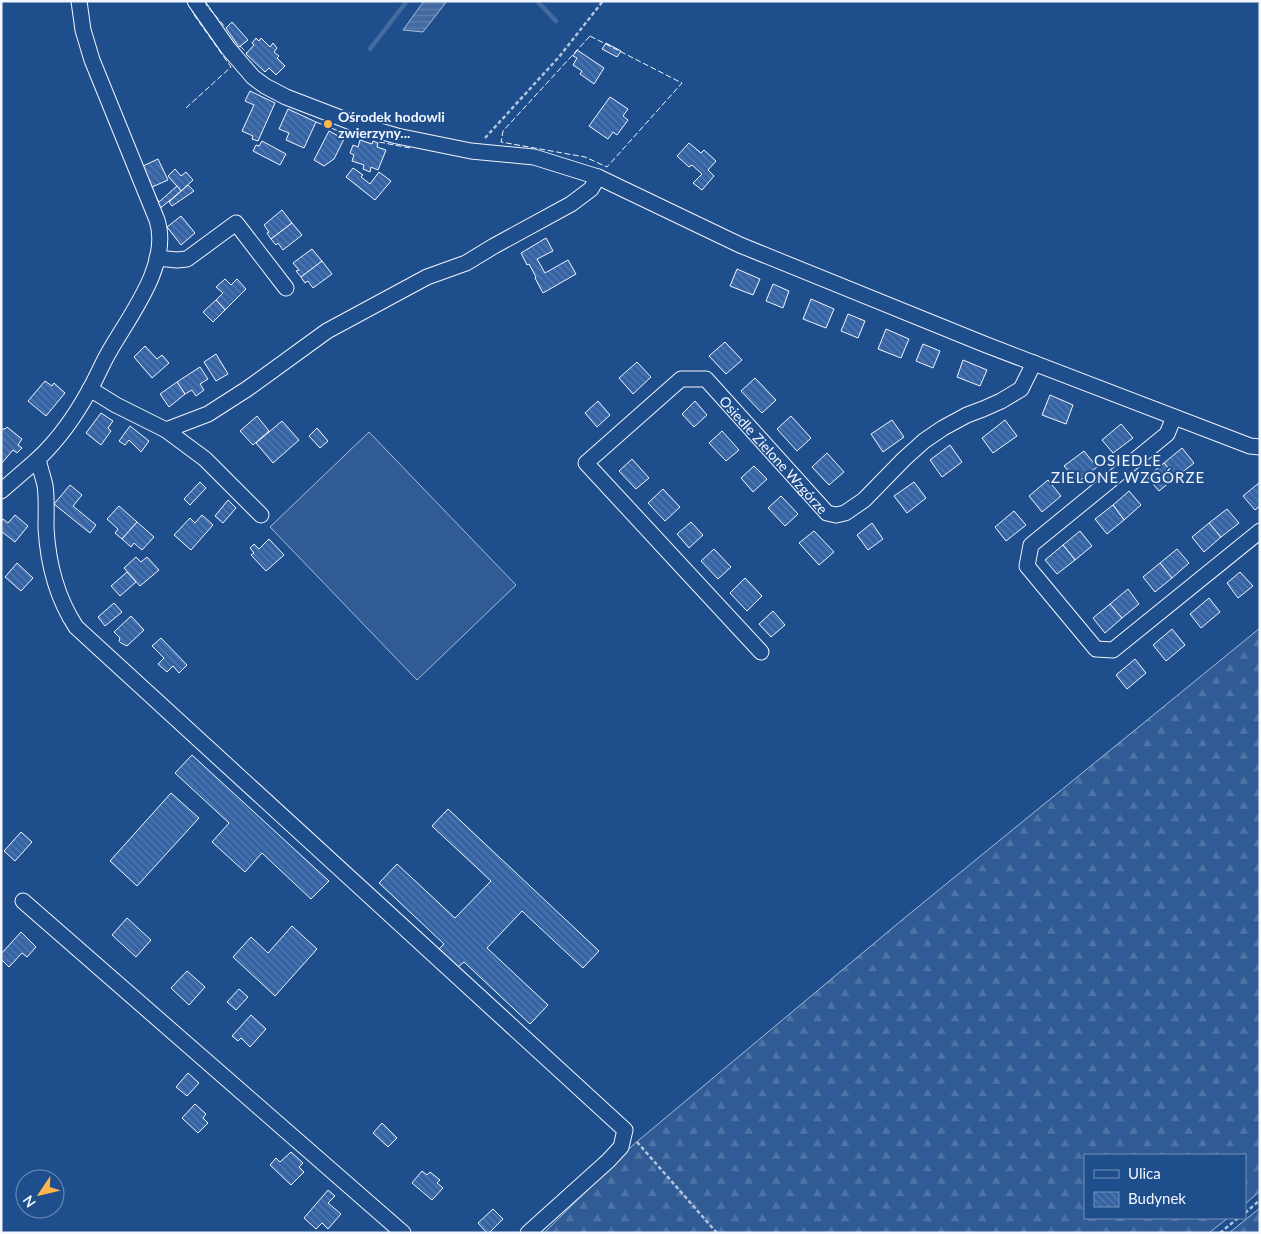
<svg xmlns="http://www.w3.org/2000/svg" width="1261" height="1234" viewBox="0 0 1261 1234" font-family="Lato,sans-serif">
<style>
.forest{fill:url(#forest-firs);stroke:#a8bbd7}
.pitch{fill:#305b95;stroke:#a8bbd7}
.water{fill:url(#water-rules);stroke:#a8bbd7}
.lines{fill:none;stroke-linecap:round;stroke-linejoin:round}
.stream{stroke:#446ba0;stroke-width:4.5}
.building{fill:url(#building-back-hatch);stroke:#f2f6ff}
.minor-casing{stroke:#f2f6ff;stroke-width:17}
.path{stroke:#b3c4dc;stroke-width:2.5;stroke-dasharray:4 2.5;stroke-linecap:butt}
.minor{stroke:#1f4e8c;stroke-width:15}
.fence{stroke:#f2f6ff;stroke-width:1;stroke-dasharray:6 2.5;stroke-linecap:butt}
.poi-dot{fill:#ffb74d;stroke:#1f4e8c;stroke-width:2}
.labels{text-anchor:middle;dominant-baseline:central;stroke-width:4;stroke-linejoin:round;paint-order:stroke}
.poi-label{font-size:14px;font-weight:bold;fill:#f2f6ff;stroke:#1f4e8c;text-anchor:start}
.street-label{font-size:14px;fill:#f2f6ff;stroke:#1f4e8c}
.neighbourhood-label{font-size:15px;letter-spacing:1px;fill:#f2f6ff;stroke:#1f4e8c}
</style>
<defs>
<pattern id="forest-firs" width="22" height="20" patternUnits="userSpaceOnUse" patternTransform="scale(1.25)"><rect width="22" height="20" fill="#305b95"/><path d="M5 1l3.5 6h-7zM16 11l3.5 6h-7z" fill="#4e73a5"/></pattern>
<pattern id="water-rules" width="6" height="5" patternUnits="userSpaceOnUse" patternTransform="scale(1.25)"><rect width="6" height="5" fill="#446ba0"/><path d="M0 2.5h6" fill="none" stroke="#5f81ae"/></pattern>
<pattern id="building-back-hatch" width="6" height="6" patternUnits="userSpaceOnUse" patternTransform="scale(1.25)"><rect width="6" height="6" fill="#3563a3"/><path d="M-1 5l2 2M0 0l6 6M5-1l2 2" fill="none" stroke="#537ab1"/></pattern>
</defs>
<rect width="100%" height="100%" fill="#1f4e8c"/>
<g class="forest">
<path d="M1260 628V1191L1245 1204V1155H1085V1218H1228L1209 1233H544L633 1145 902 920Z"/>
<path d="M1260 1208V1233H1229Z"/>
</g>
<path class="pitch" d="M369 432 516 585 417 680 270 527Z"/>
<path class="water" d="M424 1H447L423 32 403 30Z"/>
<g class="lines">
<g class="stream">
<path d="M537 1 556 21"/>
<path d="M370 49 407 1"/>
</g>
</g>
<g class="building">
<path d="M232 22 248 40 239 47 226 28Z"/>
<path d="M256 38 259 41 261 38 270 47 273 43 277 48 274 52 279 56 277 58 285 66 276 75 269 68 265 72 246 54 254 45 252 43Z"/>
<path d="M606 43 621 51 617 57 602 49Z"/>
<path d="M577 50 604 68 594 84 580 74 582 71 573 65 577 58 573 56Z"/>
<path d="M250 91 275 103 258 141 252 139 253 136 242 131 254 105 245 101Z"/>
<path d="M610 97 628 109 623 116 628 120 617 135 613 132 608 139 589 126Z"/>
<path d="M288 109 316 122 304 148 286 140 289 133 279 129Z"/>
<path d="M329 131 344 139 334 159 324 166 314 160Z"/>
<path d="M360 140 372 144 373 141 378 143 377 147 386 150 378 170 371 167 370 172 363 169 364 165 352 161 354 155 350 153 353 145 358 147Z"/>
<path d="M262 141 286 154 280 165 253 151 256 145 259 146Z"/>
<path d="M689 143 701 153 704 150 716 161 708 170 714 176 702 190 693 183 702 174 692 165 689 167 677 156Z"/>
<path d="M158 159 168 180 152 187 143 166Z"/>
<path d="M353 168 363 175 361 177 370 184 379 172 391 181 375 200 346 177Z"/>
<path d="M175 169 181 176 186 172 193 180 181 191 168 176Z"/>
<path d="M188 185 194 191 172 206 169 202Z"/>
<path d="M177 186 181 191 157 211 150 195 154 193 159 202Z"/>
<path d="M282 210 292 223 271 239 267 233 269 232 264 225Z"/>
<path d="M181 216 195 233 181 245 167 227Z"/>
<path d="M292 223 302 235 283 250 278 243 276 245 271 239Z"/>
<path d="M546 238 553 251 537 259 545 273 568 260 576 274 543 293 535 278 536 277 529 264 527 265 521 253Z"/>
<path d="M312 249 322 261 301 277 296 271 299 270 293 263Z"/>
<path d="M322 261 332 274 313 288 308 281 305 283 301 277Z"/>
<path d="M737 269 760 279 753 295 730 286Z"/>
<path d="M225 279 231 285 237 279 246 289 225 310 216 300 223 293 216 287Z"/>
<path d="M773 284 789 291 783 308 766 301Z"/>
<path d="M811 299 834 309 826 328 803 319Z"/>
<path d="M216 300 225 310 213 322 203 312Z"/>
<path d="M848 314 865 321 858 338 841 331Z"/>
<path d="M886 329 909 339 901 358 878 349Z"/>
<path d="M725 342 742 360 726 374 709 356Z"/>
<path d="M923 344 940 351 933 368 916 361Z"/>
<path d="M145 346 157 359 162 355 169 363 152 378 134 357Z"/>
<path d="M216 354 228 374 216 381 204 362Z"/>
<path d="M963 360 987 370 980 386 957 377Z"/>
<path d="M637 362 651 377 633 394 619 378Z"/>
<path d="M200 367 208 379 200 384 204 390 196 396 192 390 185 394 177 382Z"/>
<path d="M755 378 776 400 762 413 741 391Z"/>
<path d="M45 381 52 386 54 383 65 393 46 416 28 401Z"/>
<path d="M177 382 185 394 169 407 160 394Z"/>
<path d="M1050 395 1073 405 1066 424 1042 415Z"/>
<path d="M598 401 610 415 597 427 585 413Z"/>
<path d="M695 401 707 415 694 427 682 414Z"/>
<path d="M101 413 113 421 108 428 111 431 101 445 86 433Z"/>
<path d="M257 416 269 431 253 445 240 431Z"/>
<path d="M791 416 811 438 797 451 777 429Z"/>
<path d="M892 420 904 437 883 452 871 434Z"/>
<path d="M1005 420 1017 436 993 453 982 438Z"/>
<path d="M282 421 299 440 273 463 256 443Z"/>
<path d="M1121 424 1133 438 1113 453 1102 440Z"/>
<path d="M130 426 149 441 141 452 129 440 125 445 119 441Z"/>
<path d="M7 427 22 439 18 445 22 448 17 453 13 450 1 464V429H5Z"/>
<path d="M317 428 328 441 320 448 309 436Z"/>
<path d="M722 431 739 450 726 461 709 443Z"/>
<path d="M950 445 962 462 942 477 930 460Z"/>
<path d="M1182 448 1194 463 1176 477 1164 463Z"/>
<path d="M1084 451 1097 467 1078 482 1064 466Z"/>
<path d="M827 453 844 472 829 485 812 467Z"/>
<path d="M632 459 649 478 636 489 619 471Z"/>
<path d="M1164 463 1176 477 1159 491 1147 477Z"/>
<path d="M754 466 767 479 753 492 741 478Z"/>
<path d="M1048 480 1061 496 1042 512 1029 496Z"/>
<path d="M200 482 206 488 190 505 184 499Z"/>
<path d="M914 482 926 498 907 513 894 496Z"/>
<path d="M1260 482V506L1255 510 1243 496Z"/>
<path d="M70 485 82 495 73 506 96 525 90 533 54 504Z"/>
<path d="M663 489 680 507 665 521 648 503Z"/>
<path d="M1129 491 1141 505 1124 520 1113 505Z"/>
<path d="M781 496 798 514 785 526 768 508Z"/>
<path d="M228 500 236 508 223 523 215 516Z"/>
<path d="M1113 505 1124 520 1107 534 1095 519Z"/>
<path d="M119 506 137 522 122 539 115 533 118 529 107 519Z"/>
<path d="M1227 509 1239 523 1221 537 1209 523Z"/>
<path d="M1014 511 1026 525 1006 541 995 527Z"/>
<path d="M15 515 28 526 15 542 1 531V522L3 519 8 523Z"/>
<path d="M202 515 213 525 191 550 174 535 190 518 195 523Z"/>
<path d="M137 522 154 537 142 550 134 543 131 547 122 539Z"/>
<path d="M691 522 703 535 689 548 677 534Z"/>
<path d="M872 523 883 539 868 550 857 535Z"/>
<path d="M1209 523 1221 537 1204 552 1192 537Z"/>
<path d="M814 531 834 552 819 565 799 543Z"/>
<path d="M1080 531 1092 546 1075 560 1063 545Z"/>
<path d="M269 539 284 555 266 571 251 555 254 553 250 548 254 544 259 549Z"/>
<path d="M1063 545 1075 560 1057 574 1045 560Z"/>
<path d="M714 549 731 567 718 579 701 561Z"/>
<path d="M1177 549 1189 563 1172 578 1160 563Z"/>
<path d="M136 557 141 562 147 557 159 570 140 586 124 568Z"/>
<path d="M17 563 33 578 21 591 5 577Z"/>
<path d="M1160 563 1172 578 1155 592 1143 577Z"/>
<path d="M127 572 136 582 120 596 111 586Z"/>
<path d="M1240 572 1253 586 1238 598 1227 583Z"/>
<path d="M745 578 762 596 747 611 730 593Z"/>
<path d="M1128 589 1139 604 1122 618 1110 604Z"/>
<path d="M1209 598 1220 612 1201 628 1190 614Z"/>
<path d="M114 603 122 612 105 626 98 617Z"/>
<path d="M1110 604 1122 618 1105 633 1093 618Z"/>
<path d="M773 611 785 625 771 637 759 624Z"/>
<path d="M131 616 144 630 127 646 121 643 119 641 120 638 114 632Z"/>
<path d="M1172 629 1185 645 1166 661 1153 645Z"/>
<path d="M161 638 187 665 179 673 173 666 167 672 158 664 164 658 152 646Z"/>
<path d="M1135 659 1146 673 1127 689 1116 675Z"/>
<path d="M192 755 329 881 311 899 262 853 245 872 212 842 229 823 175 773Z"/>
<path d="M171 793 199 818 137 886 110 861Z"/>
<path d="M448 809 599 951 583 968 522 911 487 948 548 1005 530 1024 464 962 458 967 439 949 444 944 379 883 397 864 455 918 491 881 432 826Z"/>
<path d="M21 832 32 842 15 861 4 851Z"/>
<path d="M127 918 151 940 136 957 112 935Z"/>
<path d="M292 926 317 949 275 996 233 957 251 937 268 953Z"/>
<path d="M21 932 36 947 27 957 22 953 9 967 1 959V954Z"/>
<path d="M187 971 205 987 189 1005 171 988Z"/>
<path d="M239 989 248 997 236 1010 227 1002Z"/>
<path d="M251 1015 266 1029 250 1047 241 1038 238 1041 232 1036Z"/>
<path d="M188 1073 199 1083 187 1096 176 1087Z"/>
<path d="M195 1104 206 1114 203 1118 208 1123 198 1133 182 1118Z"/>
<path d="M382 1123 397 1138 388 1147 373 1133Z"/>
<path d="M291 1152 303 1163 299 1167 304 1172 291 1185 270 1165 276 1158 280 1162Z"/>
<path d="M422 1171 427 1175 430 1172 440 1180 437 1183 443 1188 432 1200 412 1183Z"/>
<path d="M328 1190 335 1196 328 1203 341 1214 328 1229 322 1223 316 1229 304 1218Z"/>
<path d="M493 1209 503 1219 489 1233H487L478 1223Z"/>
</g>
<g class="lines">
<defs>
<g id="minor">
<path d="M79 1 83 30 92 60 157 220C171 264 130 315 109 352 102 364 97 377 90 389 76 415 59 439 38 459 40 468 43 477 45 485 47 499 46 514 46 528 48 563 57 598 76 627L625 1130 621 1147 608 1161 528 1233"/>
<path d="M195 1 228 48 253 77 265 86 286 97 359 125 397 136 471 151 534 157 598 177 740 245 984 344 1250 446 1260 447"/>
<path d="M157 258 177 260 187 259 236 223 286 288"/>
<path d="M90 389 116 405 166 430 208 414 247 389 327 331 427 277 466 263 494 246 571 204 591 189 598 177"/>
<path d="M1174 417 1167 434 1031 545 1027 566 1096 649 1113 650 1260 531"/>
<path d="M166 430 205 459 261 515"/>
<path d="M1 491 38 459"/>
<path id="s1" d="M761 652 586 463 681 379H706L827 513 836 515 845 513 864 500 904 459 924 441 943 428 967 415 983 409 1001 401 1021 389 1034 363"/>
<path d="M23 901 403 1233"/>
</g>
</defs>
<use href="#minor" class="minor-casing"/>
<g class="path">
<path d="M485 138 559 57 603 1"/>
<path d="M637 1142 717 1233"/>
<path d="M1245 1213 1260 1200"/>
<path d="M1220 1233 1238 1218"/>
</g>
<use href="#minor" class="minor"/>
<g class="fence">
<path d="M205 1 207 6 226 28"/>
<path d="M590 36 682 83 607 167 585 157 501 142 503 131Z"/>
<path d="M240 46 247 53"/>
<path d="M186 108 231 67 192 12"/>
<path d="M316 122 346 134"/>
<path d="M379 142 410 148"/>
</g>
</g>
<circle class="poi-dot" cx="328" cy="124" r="5"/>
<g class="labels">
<g class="poi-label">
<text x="338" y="116">Ośrodek hodowli<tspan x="338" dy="16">zwierzyny...</tspan></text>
</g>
<g class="street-label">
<text stroke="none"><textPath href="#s1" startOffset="511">Osiedle Zielone Wzgórze</textPath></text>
</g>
<g class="neighbourhood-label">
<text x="1128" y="460">OSIEDLE<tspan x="1128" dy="17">ZIELONE WZGÓRZE</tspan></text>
</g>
</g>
<rect width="1261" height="1234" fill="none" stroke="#f2f6ff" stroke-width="5"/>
<rect x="1084" y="1154" width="162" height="65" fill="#1f4e8c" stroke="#7391ba"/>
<rect x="1094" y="1170" width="25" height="8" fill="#1f4e8c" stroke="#7391ba"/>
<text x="1128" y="1179" font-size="15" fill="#f2f6ff">Ulica</text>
<rect x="1094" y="1192" width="25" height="15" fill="url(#building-back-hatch)" stroke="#7391ba"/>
<text x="1128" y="1204" font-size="15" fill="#f2f6ff">Budynek</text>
<g transform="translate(40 1194) rotate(235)"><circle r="24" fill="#1f4e8c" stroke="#7391ba"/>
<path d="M0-4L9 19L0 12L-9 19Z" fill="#ffb74d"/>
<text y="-8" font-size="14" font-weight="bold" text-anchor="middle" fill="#f2f6ff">N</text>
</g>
</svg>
